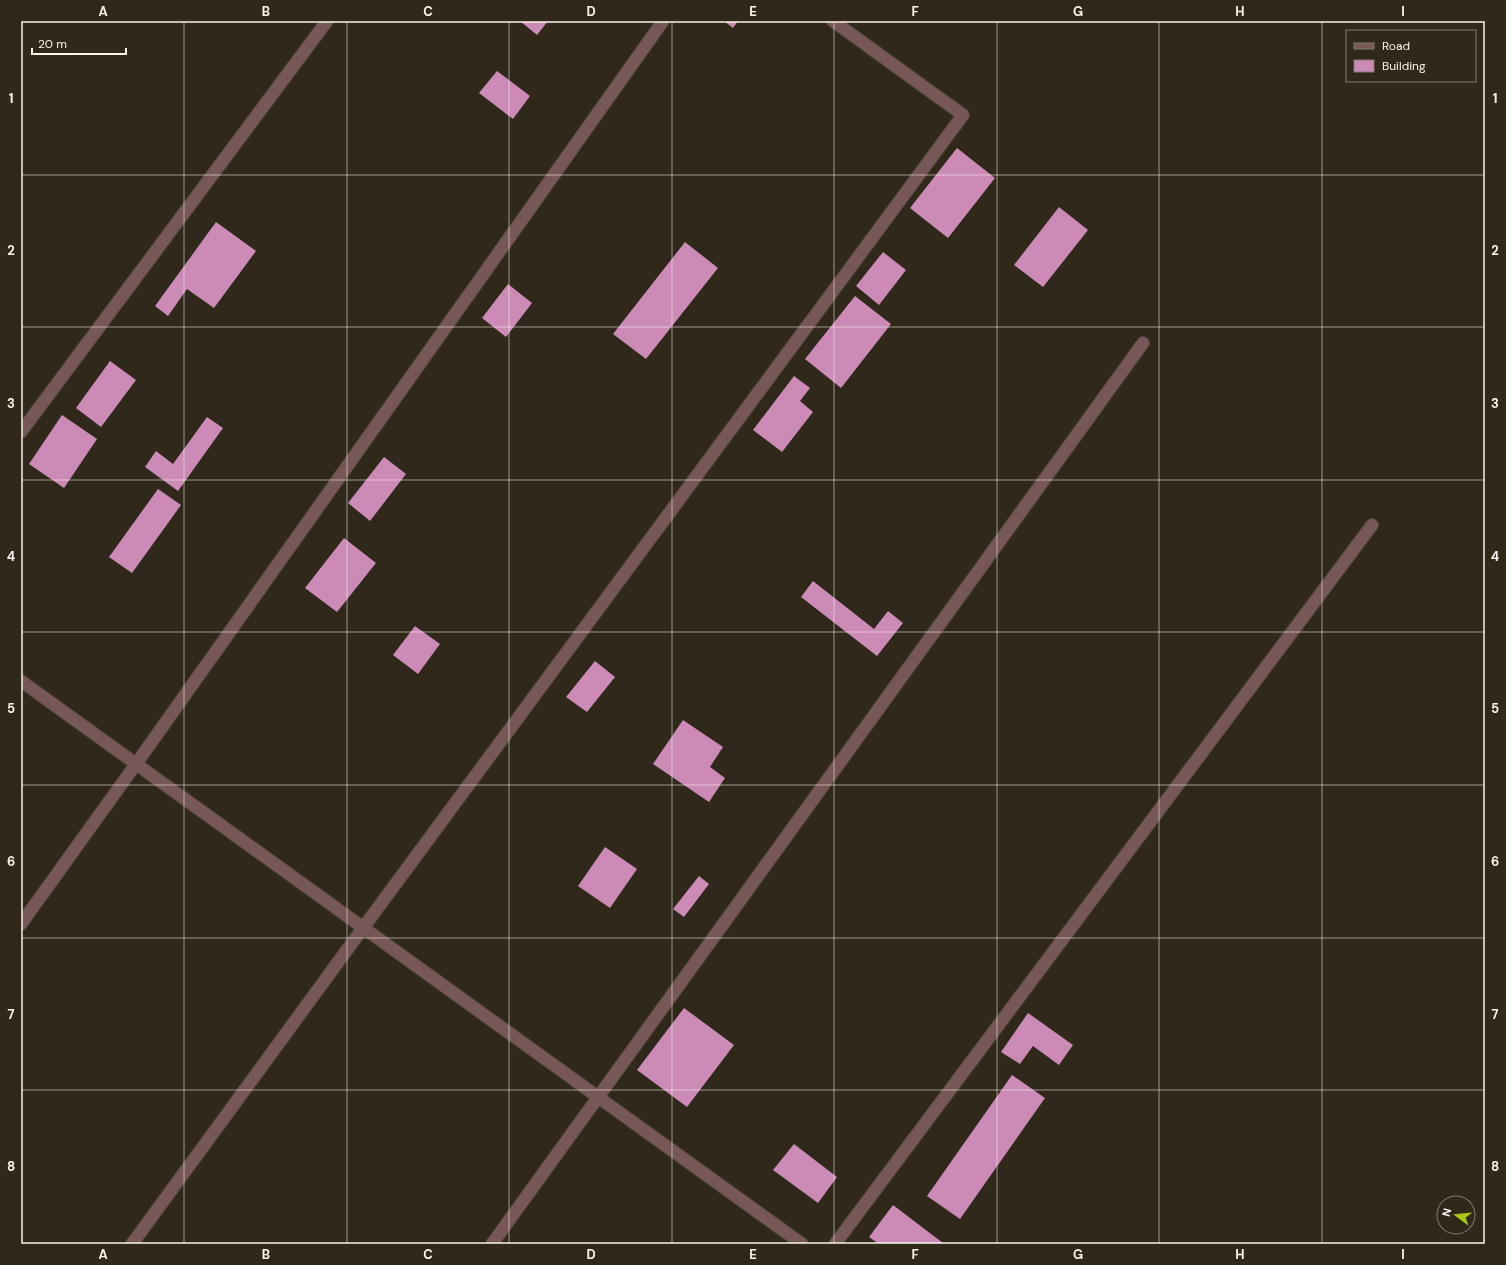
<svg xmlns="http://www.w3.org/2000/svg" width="1506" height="1265" viewBox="0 0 1506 1265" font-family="'DM Sans',sans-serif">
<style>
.building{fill:#cb8bb6}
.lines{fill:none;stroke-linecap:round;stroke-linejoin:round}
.minor-casing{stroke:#4c4538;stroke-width:14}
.minor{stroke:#785758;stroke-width:12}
.grid{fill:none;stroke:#f9f4eb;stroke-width:1;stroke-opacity:0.55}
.neatline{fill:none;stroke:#f9f4eb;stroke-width:1.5}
.grid-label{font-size:13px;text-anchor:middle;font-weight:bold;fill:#f9f4eb}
</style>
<rect width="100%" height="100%" fill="#30281b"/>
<g class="building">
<path d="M520 21H548L537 35Z"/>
<path d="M724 21H738L733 28Z"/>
<path d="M497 71 530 96 513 119 479 93Z"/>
<path d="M957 148 995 178 948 238 910 208Z"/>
<path d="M1059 207 1088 230 1043 287 1014 265Z"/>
<path d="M216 222 256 251 214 308 187 289 168 316 155 306Z"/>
<path d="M685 242 718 268 646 359 613 334Z"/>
<path d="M883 252 906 270 879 305 856 286Z"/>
<path d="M508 284 532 303 506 337 482 318Z"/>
<path d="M855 296 891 324 841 388 805 359Z"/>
<path d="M110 361 136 380 101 427 76 408Z"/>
<path d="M794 376 810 388 800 401 813 412 782 452 753 430Z"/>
<path d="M62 415 97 439 64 488 29 464Z"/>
<path d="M207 417 223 428 178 491 145 467 156 451 173 464Z"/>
<path d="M384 457 406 474 370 521 348 503Z"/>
<path d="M158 489 181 505 132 573 109 557Z"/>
<path d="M344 538 376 563 337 612 305 588Z"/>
<path d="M813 581 874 629 888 611 903 623 877 656 801 597Z"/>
<path d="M415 626 440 644 418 674 393 655Z"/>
<path d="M595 661 615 677 587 712 566 697Z"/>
<path d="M683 720 723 747 710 767 725 778 709 802 653 764Z"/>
<path d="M605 847 637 869 610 908 578 886Z"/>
<path d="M699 876 709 884 684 917 673 909Z"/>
<path d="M684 1008 734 1045 687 1107 637 1070Z"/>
<path d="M1028 1013 1073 1045 1059 1065 1033 1046 1020 1064 1001 1052Z"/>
<path d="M1012 1075 1045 1098 960 1219 927 1196Z"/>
<path d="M794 1144 837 1177 818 1203 773 1170Z"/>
<path d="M893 1205 943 1243 941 1244H879L869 1237Z"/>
</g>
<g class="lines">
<defs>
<g id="minor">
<path d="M21 432 327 21"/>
<path d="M21 681 802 1244"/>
<path d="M21 924 136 764 663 21"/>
<path d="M132 1244 363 928 963 115 833 21"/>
<path d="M492 1244 1143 343"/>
<path d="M835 1244 1372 525"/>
</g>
</defs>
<use href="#minor" class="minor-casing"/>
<use href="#minor" class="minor"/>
</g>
<path class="grid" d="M184 21V1244M347 21V1244M509 21V1244M672 21V1244M834 21V1244M997 21V1244M1159 21V1244M1322 21V1244M21 175H1485M21 327H1485M21 480H1485M21 632H1485M21 785H1485M21 938H1485M21 1090H1485"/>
<rect width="1506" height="1265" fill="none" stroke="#30281b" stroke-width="44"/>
<rect x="1346" y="30" width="130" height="52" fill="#30281b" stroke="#807a6e"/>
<rect x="1354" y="43" width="20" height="6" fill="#785758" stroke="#807a6e"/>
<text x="1382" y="50" font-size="12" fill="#f9f4eb">Road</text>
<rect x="1354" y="60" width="20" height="12" fill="#cb8bb6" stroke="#807a6e"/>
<text x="1382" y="70" font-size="12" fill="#f9f4eb">Building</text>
<g transform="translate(1456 1215) rotate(286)"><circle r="19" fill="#30281b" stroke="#807a6e"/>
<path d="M0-3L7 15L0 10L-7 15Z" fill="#acc611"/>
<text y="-6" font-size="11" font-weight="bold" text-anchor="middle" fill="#f9f4eb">N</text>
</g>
<path d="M32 48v6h94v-6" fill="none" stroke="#f9f4eb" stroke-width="2"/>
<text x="38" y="48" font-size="12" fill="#f9f4eb" stroke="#30281b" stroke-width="3" paint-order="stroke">20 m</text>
<rect x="22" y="22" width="1462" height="1221" class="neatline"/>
<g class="grid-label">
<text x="103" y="16">A</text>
<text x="266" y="16">B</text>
<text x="428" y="16">C</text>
<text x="591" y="16">D</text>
<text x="753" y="16">E</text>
<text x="915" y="16">F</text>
<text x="1078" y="16">G</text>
<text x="1240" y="16">H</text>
<text x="1403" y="16">I</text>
<text x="11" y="103">1</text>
<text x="1495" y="103">1</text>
<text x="11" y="255">2</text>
<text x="1495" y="255">2</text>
<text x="11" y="408">3</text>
<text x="1495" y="408">3</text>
<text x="11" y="561">4</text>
<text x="1495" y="561">4</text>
<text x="11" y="713">5</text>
<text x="1495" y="713">5</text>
<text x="11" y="866">6</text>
<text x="1495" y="866">6</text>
<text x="11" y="1019">7</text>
<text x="1495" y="1019">7</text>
<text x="11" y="1171">8</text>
<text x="1495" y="1171">8</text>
<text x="103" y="1259">A</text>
<text x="266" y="1259">B</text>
<text x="428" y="1259">C</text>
<text x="591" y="1259">D</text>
<text x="753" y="1259">E</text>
<text x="915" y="1259">F</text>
<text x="1078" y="1259">G</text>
<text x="1240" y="1259">H</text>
<text x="1403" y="1259">I</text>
</g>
</svg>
